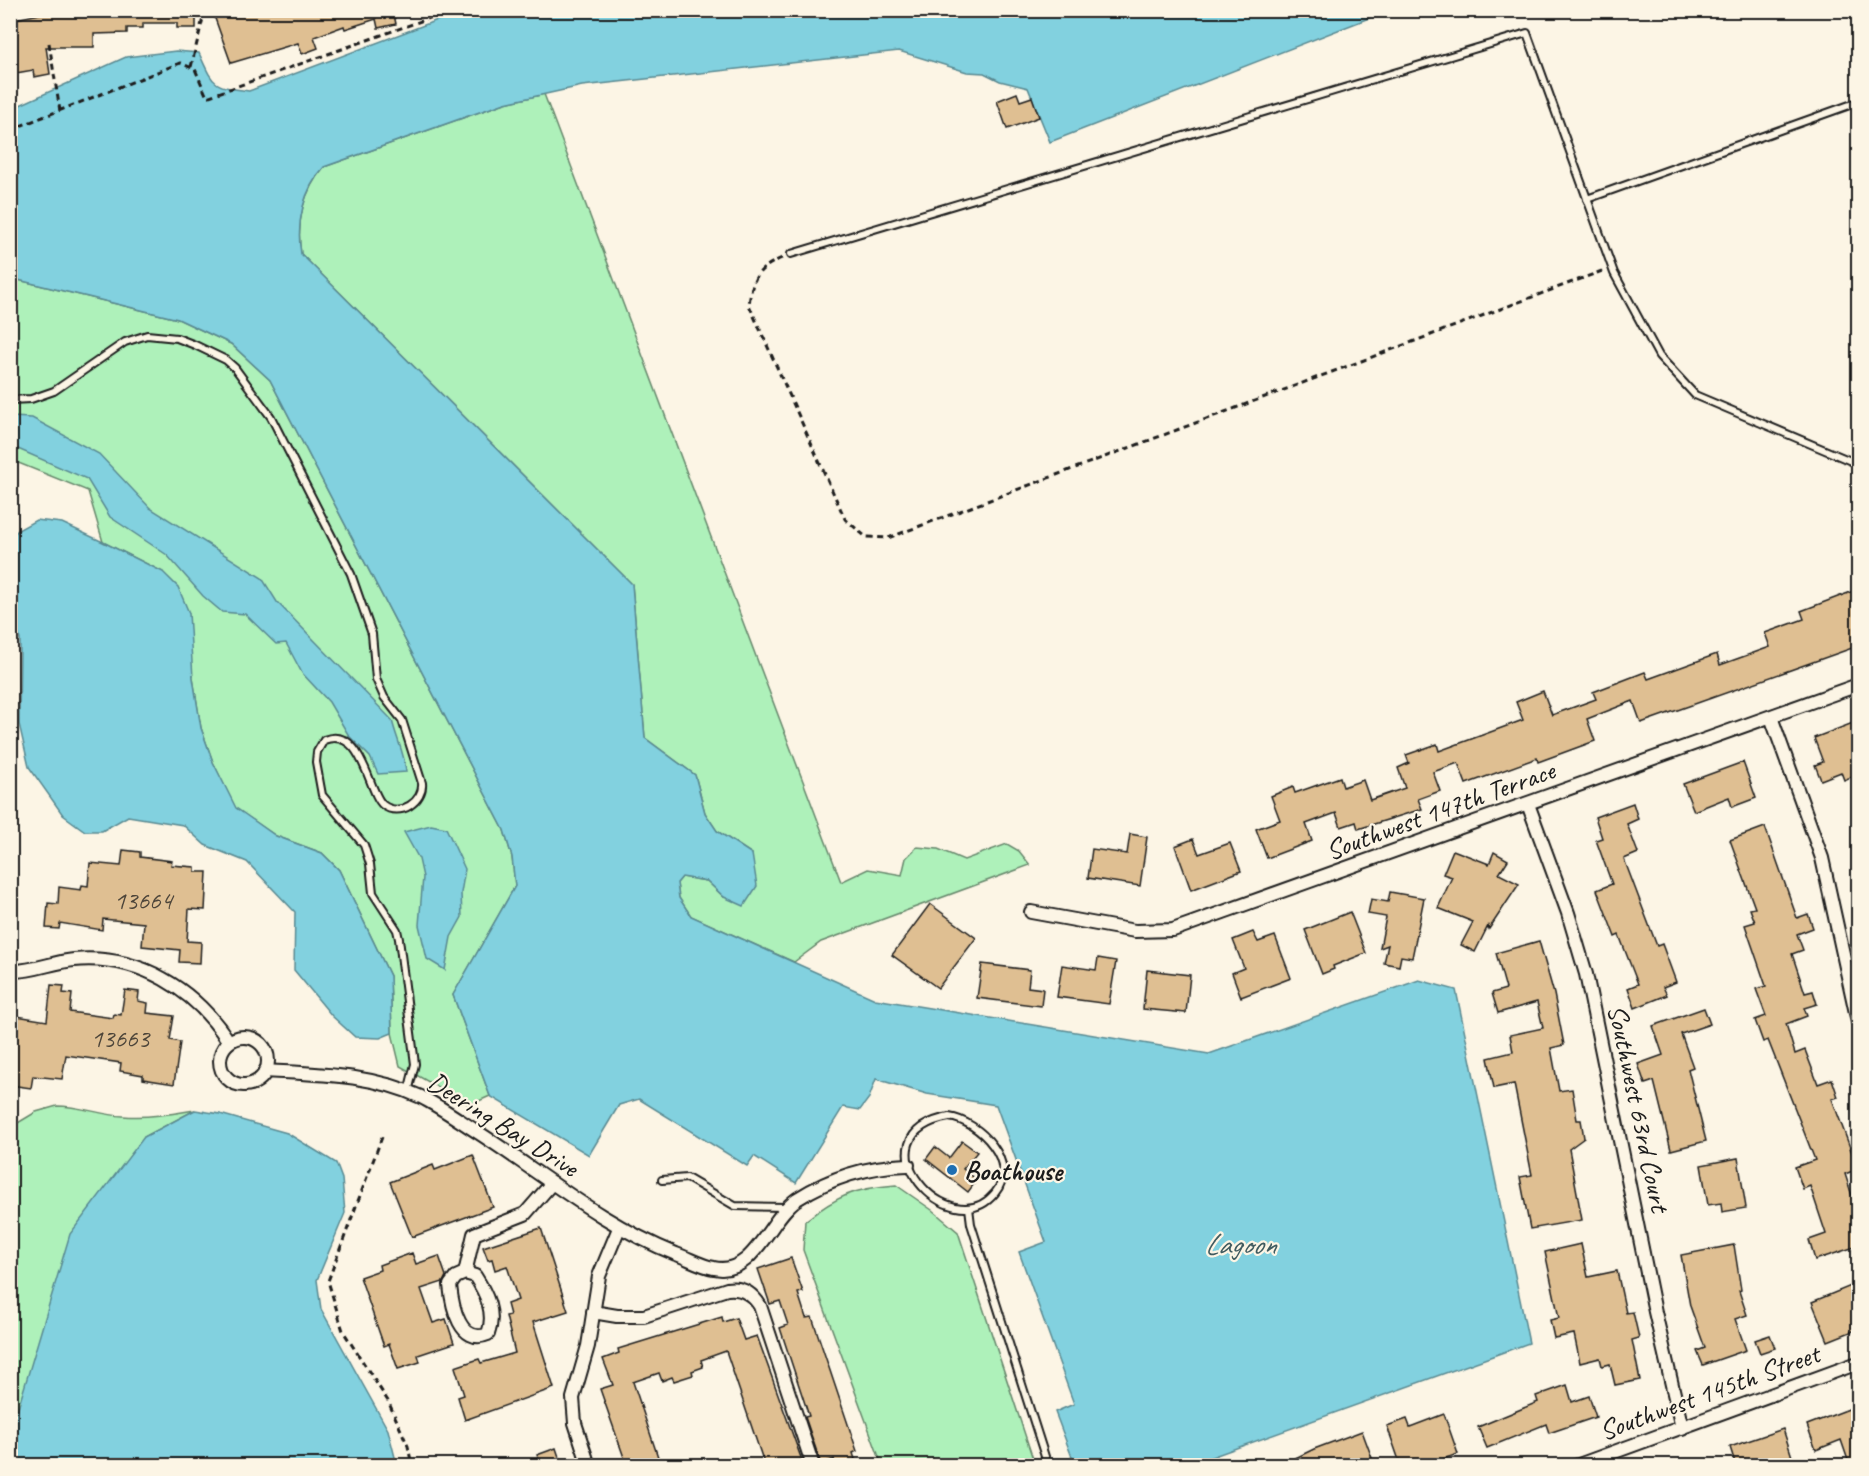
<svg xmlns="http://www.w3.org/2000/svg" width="1869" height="1476" viewBox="0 0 1869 1476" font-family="Caveat,sans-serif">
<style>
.green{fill:#aef1ba;stroke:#65866b;stroke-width:1.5}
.water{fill:#82d1df;stroke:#598991;stroke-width:1.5}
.building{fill:#dfbf92;stroke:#1c1c1c;stroke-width:1.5}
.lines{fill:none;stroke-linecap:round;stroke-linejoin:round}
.service-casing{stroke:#1c1c1c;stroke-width:10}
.minor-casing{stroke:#1c1c1c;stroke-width:16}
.path{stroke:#1c1c1c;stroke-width:3;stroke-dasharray:6 4.5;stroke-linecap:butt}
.service{stroke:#fcf5e5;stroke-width:6}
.minor{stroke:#fcf5e5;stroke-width:12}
.poi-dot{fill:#1f6fb2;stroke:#fcf5e5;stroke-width:2}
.labels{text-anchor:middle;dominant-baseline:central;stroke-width:4.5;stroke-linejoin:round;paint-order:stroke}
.number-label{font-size:26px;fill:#4d453a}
.street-label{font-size:28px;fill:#1c1c1c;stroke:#fcf5e5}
.poi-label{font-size:28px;font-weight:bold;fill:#1c1c1c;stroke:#fcf5e5;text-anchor:start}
.water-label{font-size:30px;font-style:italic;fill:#405b60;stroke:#fcf5e5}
</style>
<rect width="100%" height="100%" fill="#fcf5e5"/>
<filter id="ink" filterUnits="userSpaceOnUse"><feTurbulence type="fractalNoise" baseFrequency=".0167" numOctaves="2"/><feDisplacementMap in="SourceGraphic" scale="12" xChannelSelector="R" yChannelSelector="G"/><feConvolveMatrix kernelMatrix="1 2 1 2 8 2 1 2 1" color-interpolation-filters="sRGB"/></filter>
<g filter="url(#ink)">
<g class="green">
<path d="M544 94 841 882 868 869 902 875 906 858 917 847 938 849 964 860 1007 844 1019 851 1030 865 821 942 794 962 691 916 679 898 677 883 682 877 707 881 724 897 752 854 717 831 705 813 695 775 645 738 632 584 301 254C296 223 303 191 324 167L505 103Z"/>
<path d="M10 278 178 319 231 344 270 380 504 830 512 857 515 886 453 995 490 1096 470 1105 400 1066 392 1033 390 976 339 870 322 853 276 836 235 808 213 762 201 728 193 678 163 572 103 542 88 491 11 460Z"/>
<path d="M57 1106C80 1106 101 1115 123 1116 148 1118 171 1114 195 1110L144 1137 11 1432V1127L36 1112Z"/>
<path d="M896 1185 932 1210 958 1232 1035 1465H882L803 1250 805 1221C837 1196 855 1188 896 1185Z"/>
</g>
<g class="water">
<path d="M464 10 1387 11 1050 142 1028 88 1000 81 984 73 967 72 899 51 582 86 505 103 324 167C303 190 296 223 301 254L632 584 645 738 695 775 705 813 717 831 752 854 757 886 744 906 724 897 707 881 682 877 677 883 679 898 691 916 875 999 1209 1054 1419 980 1456 990 1529 1343 1189 1465H1075L1055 1412 1074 1404 1019 1252 1046 1242 996 1105 927 1094 876 1079 869 1098 860 1110 843 1107 796 1183 754 1156 747 1166 639 1099 619 1105 589 1155 490 1096 453 995 515 886 512 857 504 830 270 380 231 344 178 319 10 278 11 109 126 57 176 51 199 53C214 86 212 86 249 91Z"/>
<path d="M11 417 32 418 99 454 150 508 262 578 277 602 392 720C396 738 405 754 406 772L378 774 370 757 349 736 329 702 302 673 286 643 276 644 245 614 222 612 203 596 167 555 110 517 87 479 11 446Z"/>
<path d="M36 520 62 523 103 542 163 572 178 587 189 613 193 678 201 728 213 762 236 808 276 836 322 853 339 870 390 976 392 1033 380 1038 355 1037 332 1016 294 970 295 912 247 862 205 845 183 825 128 816 102 831H85L63 815 29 767 19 724 20 640 11 602 10 538 18 530Z"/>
<path d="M431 825 446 828 465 869 461 893 462 917 451 937 445 970 427 959 419 925 423 877 419 859 404 832Z"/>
<path d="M195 1110 220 1114 287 1133 336 1163 342 1179 345 1213 317 1280 321 1309 388 1430 397 1465H11V1432L70 1234 144 1137Z"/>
</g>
<g class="building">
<path d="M60 10H196V28H177V23H143V28H127V33L94 34V47H46L50 74 34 77 33 70 10 74V20Z"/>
<path d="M212 10H393L396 24 378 28 376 19 345 29 344 26 314 37 318 48 302 54 298 43 231 63Z"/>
<path d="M1017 93 1020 101 1032 97 1039 117 1007 129 997 101Z"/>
<path d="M1856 590 1858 598V646L1641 723 1633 701 1587 719 1595 741 1538 762 1537 758 1466 784 1458 763 1433 772 1440 791 1418 799 1422 809 1358 829 1356 822 1341 827 1336 813 1306 824 1312 841 1267 858 1256 829 1280 820 1271 796 1293 787 1295 793 1340 777 1343 787 1363 780 1370 800 1405 788 1398 768 1409 763 1406 755 1437 744 1439 751 1523 720 1516 702 1543 691 1552 715 1596 699 1593 692 1645 672 1648 679 1717 654 1720 665 1770 647 1765 633 1804 619 1801 611Z"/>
<path d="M1858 721V774L1844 780 1841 772 1821 780 1815 765 1823 762 1814 738Z"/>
<path d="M1743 762 1756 798 1732 807 1729 797 1694 811 1683 784Z"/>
<path d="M1633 803 1638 819 1627 824 1638 853 1624 859 1657 946 1662 944 1676 982 1663 987 1667 995 1635 1008 1628 988 1638 984 1619 935 1615 937 1597 890 1612 884 1596 840 1602 838 1595 817Z"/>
<path d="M1765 827 1797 918 1808 914 1813 928 1797 934 1803 950 1792 954 1805 993 1813 991 1817 1004 1804 1008 1807 1016 1786 1024 1795 1054 1805 1050 1818 1084 1832 1079 1838 1097 1832 1099 1858 1169 1845 1174 1858 1214V1246L1815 1260 1809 1240 1826 1234 1810 1186 1803 1189 1795 1167 1815 1160 1768 1040 1763 1042 1755 1020 1766 1016 1756 989 1766 986 1745 925 1755 922 1750 909 1755 908 1730 840Z"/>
<path d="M1130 834 1147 837 1140 886 1088 878 1092 849 1127 854Z"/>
<path d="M1193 839 1199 854 1230 843 1241 871 1191 890 1175 846Z"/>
<path d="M123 850 140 852V857L172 861 171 865 195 867V872H207L205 910 189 909 187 941 201 942 200 963 179 962 180 950 142 946 144 923 103 919 102 930 60 923 59 929 46 928 48 903 58 904 59 887 81 890 82 885 88 886 90 863 121 866Z"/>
<path d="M1453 850 1489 864 1494 852 1508 860 1499 874 1519 884 1489 929 1488 926 1475 952 1461 945 1473 922 1438 908 1452 877 1443 874Z"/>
<path d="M1390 892 1424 898 1412 958 1401 956 1399 966 1384 963 1388 945 1380 948 1386 917 1368 914 1371 899 1388 902Z"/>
<path d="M930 904 976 938 938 988 892 955Z"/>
<path d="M1350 912 1366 953 1333 966 1334 969 1322 974 1305 930Z"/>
<path d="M1253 932 1258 942 1275 936 1291 978 1241 997 1232 973 1244 968 1233 940Z"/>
<path d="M1539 941 1554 994 1564 1045 1551 1048 1559 1091 1572 1089 1577 1120H1581L1584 1138 1569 1149 1582 1220 1530 1229 1520 1177 1532 1175 1514 1084 1494 1088 1488 1058 1513 1052 1510 1035 1543 1028 1537 1002 1498 1013 1492 993 1506 989 1496 953Z"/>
<path d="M1098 958 1116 961 1109 1004 1057 997 1062 965 1096 970Z"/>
<path d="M982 964 1030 970 1028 987 1043 989 1041 1006 977 998Z"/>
<path d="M1147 970 1190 975 1186 1013 1143 1009Z"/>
<path d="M51 985 64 986 63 993 72 994 70 1012 113 1018 114 1014 121 1015 125 990 139 992 138 1001 148 1003 147 1013 174 1016 170 1040 180 1042 174 1084 143 1079V1075L120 1071 121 1063 66 1055 62 1079 33 1076 31 1088 10 1085V1015L47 1021Z"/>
<path d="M1704 1008 1710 1024 1681 1034 1693 1067 1688 1069 1706 1141 1671 1150 1654 1081 1645 1084 1638 1064 1663 1055 1653 1026Z"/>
<path d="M962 1141 977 1152 963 1169 977 1180 968 1192 926 1159 935 1147 949 1158Z"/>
<path d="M473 1155 493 1207 412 1237 390 1182 433 1165 435 1170Z"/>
<path d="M1738 1158 1746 1208 1722 1212 1721 1203 1708 1205 1701 1165Z"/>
<path d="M541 1228 568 1311 533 1322 554 1388 465 1420 458 1397 464 1395 455 1367 479 1359 481 1363 515 1353 506 1316 510 1315 507 1304 518 1300 507 1266 495 1270 492 1259 488 1260 483 1247Z"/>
<path d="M1581 1244 1588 1277 1617 1271 1626 1313 1633 1312 1639 1338 1632 1340 1640 1380 1615 1385 1610 1364 1602 1366 1600 1358 1580 1363 1574 1334 1554 1338 1550 1320 1559 1318 1545 1252Z"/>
<path d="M1734 1245 1741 1290 1739 1291 1747 1315 1735 1319 1746 1350 1703 1365 1697 1351 1705 1348 1690 1306 1681 1255Z"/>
<path d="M412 1253 416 1264 439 1256 446 1276 443 1282 421 1289 433 1323 446 1319 454 1343 418 1355 420 1362 398 1369 389 1344 384 1346 360 1277 380 1270 379 1265Z"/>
<path d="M791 1258 803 1292 798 1293 806 1318 812 1317 857 1451 853 1453 857 1466H836L834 1459 821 1464 805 1417 809 1416 780 1328 788 1325 780 1301 770 1304 758 1269Z"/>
<path d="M1858 1283V1329L1828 1341 1812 1302Z"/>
<path d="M722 1317 723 1322 736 1318 744 1340 757 1336 804 1466H765L726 1351 701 1360 703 1367 692 1371 693 1375 674 1381 672 1377 662 1381 659 1373 633 1382 661 1466H627L600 1389 613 1385 603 1359 619 1353 618 1349Z"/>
<path d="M1770 1335 1775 1348 1760 1353 1755 1340Z"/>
<path d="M1567 1385 1572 1402 1589 1396 1596 1417 1549 1433 1546 1424 1487 1448 1478 1427 1538 1402 1536 1396Z"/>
<path d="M1854 1407 1858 1417V1466H1850L1841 1440 1816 1450 1807 1425Z"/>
<path d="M1444 1414 1458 1454 1437 1461 1439 1466H1401L1387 1426 1407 1419 1410 1427Z"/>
<path d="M1783 1429 1795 1466H1736L1730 1447Z"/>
<path d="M1362 1431 1375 1466H1279L1314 1449Z"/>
<path d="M556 1448 562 1466H541L537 1455Z"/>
</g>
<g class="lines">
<defs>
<g id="service">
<path d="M1587 199 1858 102"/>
<path d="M791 254 1527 33 1614 273 1659 356 1695 395 1858 464"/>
<path d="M10 400 31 399 54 391 125 342 147 335 177 338 195 345 226 360 235 368 271 417 351 574 372 634 376 679 384 697 402 720 422 783C424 801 400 818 383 805 368 793 363 725 324 740L317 752 316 762 322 795 364 845 370 864 373 893 397 930 399 939 415 1064 408 1092"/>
<path d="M949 1117C979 1121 1020 1163 995 1193 950 1248 852 1135 949 1117Z"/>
<path d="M662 1180 687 1178 735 1206 787 1207"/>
<path d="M969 1208 971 1224 1048 1466"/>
</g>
<g id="minor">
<path d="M1771 717 1822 858 1858 1022"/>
<path d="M1528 804 1568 913 1586 974 1655 1312 1682 1428"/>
<path d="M1031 912 1135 931 1173 930 1858 685"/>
<path d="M10 971C33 972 52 962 74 960 139 954 195 989 229 1042"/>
<circle cx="244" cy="1061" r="24"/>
<path d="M265 1071C319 1074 371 1074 421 1097 441 1107 460 1121 479 1133 544 1175 603 1225 676 1254 688 1258 701 1266 714 1268 754 1277 769 1218 797 1199 830 1178 869 1166 908 1165"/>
<path d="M465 1273 475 1276C486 1293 496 1313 488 1334 460 1346 452 1306 450 1285L456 1277 465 1273 474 1234 525 1214 552 1183"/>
<path d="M593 1312 617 1316H644L727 1289C741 1287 752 1293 760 1306L813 1466"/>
<path d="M589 1466 575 1423 573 1398 588 1346 599 1276 619 1228"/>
<path d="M1576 1466 1858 1363"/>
</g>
</defs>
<use href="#service" class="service-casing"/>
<use href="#minor" class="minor-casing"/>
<g class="path">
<path d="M49 43 60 111"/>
<path d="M191 67 205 10"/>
<path d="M10 130 180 63 195 69 207 97 452 10"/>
<path d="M782 258C757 269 752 278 749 305L845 519 866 537 888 538 1602 271"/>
<path d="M382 1137 328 1281 343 1331 388 1401 408 1446 412 1466"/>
</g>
<use href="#service" class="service"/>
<use href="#minor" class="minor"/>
</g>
</g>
<circle class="poi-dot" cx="952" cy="1170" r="6"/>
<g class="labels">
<g class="number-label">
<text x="143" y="900">13664</text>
<text x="120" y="1038">13663</text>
</g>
<g class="street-label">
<text transform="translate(1440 810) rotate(-20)">Southwest 147th Terrace</text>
<text transform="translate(1639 1108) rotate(78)">Southwest 63rd Court</text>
<text transform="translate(503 1124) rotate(32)">Deering Bay Drive</text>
<text transform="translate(1709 1392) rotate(-20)">Southwest 145th Street</text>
</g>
<g class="poi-label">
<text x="964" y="1170">Boathouse</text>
</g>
<g class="water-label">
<text x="1240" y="1244">Lagoon</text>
</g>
</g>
<rect width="1869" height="1476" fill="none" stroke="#fcf5e5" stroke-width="36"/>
<rect x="18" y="18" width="1833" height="1440" fill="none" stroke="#1c1c1c" stroke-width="2" filter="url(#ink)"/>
</svg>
